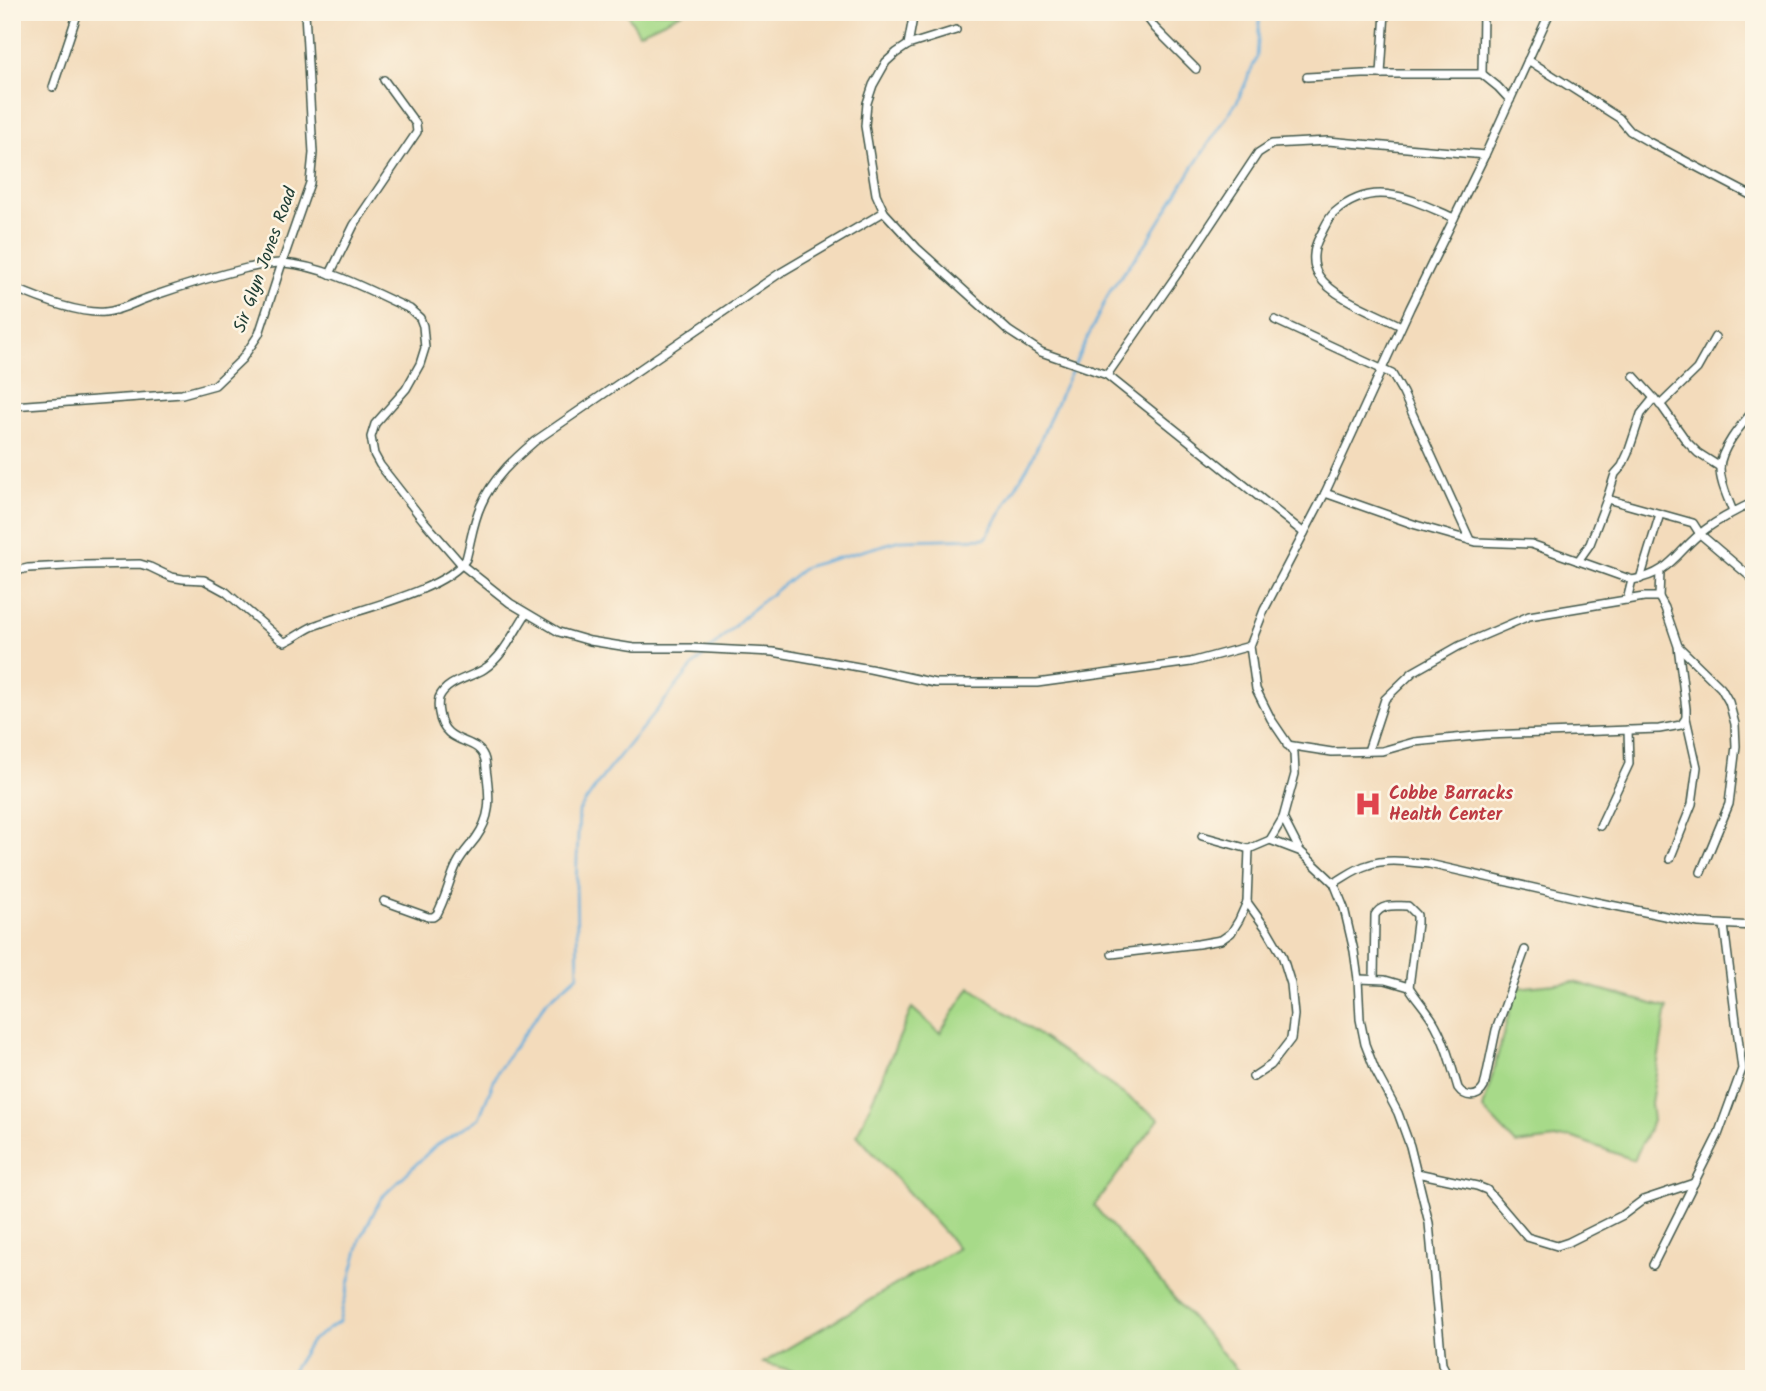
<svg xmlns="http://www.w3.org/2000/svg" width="1766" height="1391" viewBox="0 0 1766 1391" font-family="Kalam,sans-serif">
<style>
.green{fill:#a7da89;stroke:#638c5e;stroke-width:2}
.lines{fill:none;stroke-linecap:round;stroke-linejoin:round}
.stream{stroke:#65addc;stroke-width:2.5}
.street-casing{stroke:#3f5548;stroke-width:10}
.street{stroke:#fff;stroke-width:7}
.labels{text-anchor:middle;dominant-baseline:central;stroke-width:5;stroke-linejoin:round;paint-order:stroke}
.street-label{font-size:18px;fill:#1f3d34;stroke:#fcf5e5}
.health-label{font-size:18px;font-weight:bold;fill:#be3a42;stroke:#fcf5e5;text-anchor:start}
</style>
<rect width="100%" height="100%" fill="#fcf5e5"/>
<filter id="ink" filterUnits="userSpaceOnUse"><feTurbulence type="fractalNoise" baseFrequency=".0143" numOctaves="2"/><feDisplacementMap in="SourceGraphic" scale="14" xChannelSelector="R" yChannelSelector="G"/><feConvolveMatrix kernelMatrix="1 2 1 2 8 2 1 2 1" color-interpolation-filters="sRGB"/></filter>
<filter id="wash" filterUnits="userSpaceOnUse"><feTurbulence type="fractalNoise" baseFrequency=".00686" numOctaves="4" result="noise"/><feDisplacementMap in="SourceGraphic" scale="28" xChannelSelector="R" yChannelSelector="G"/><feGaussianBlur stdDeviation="1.57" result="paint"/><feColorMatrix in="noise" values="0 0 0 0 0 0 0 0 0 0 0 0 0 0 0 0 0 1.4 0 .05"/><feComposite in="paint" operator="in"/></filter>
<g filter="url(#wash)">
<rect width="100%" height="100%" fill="#f3dbbb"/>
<g class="green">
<path d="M626 12H684L639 33Z"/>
<path d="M1574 982 1667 1008 1651 1103 1653 1121 1634 1160 1571 1137 1516 1144 1483 1109 1516 988Z"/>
<path d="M970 987 1159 1119 1094 1206 1245 1379H823L763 1363 958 1248 857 1135 912 1008 940 1033Z"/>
</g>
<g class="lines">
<path class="stream" d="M287 1379 311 1341 339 1322 361 1238 381 1198 434 1147 479 1118 498 1071 547 1001 578 975 576 884 579 811 604 775 693 666 750 611 805 567 901 540 986 538 1031 461 1060 395 1111 289 1147 242 1193 167 1238 100 1257 57 1260 12"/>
</g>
</g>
<g filter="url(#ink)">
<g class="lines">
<defs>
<g id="street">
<path d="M1143 12 1155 28 1196 69"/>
<path d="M956 30 908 45 896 53 886 62 873 85 867 103 865 126 876 194 884 212 917 248 1009 331 1041 352 1107 375 1304 533"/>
<path d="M908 45 914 12"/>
<path d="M1528 60 1619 118 1630 131 1649 142 1754 197"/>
<path d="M1381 74 1385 12"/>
<path d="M1482 74 1483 12"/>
<path d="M1307 77 1363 74H1482L1498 87 1510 100"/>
<path d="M53 87 78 12"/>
<path d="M330 274 354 225 417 132 416 124 384 80"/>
<path d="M12 287C37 298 78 314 105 312 121 311 135 302 150 297 182 286 214 276 247 268 259 266 273 262 284 263 328 267 370 291 410 309L420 318 423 326 425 348 420 364 406 389 375 424 371 437 374 454 380 465 423 520 462 565 510 603 559 632 590 641 634 648H691L773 652 870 669 935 683H1037L1191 662 1250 646"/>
<path d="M1275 320 1392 374 1403 393 1470 540"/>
<path d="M1401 326C1378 314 1333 298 1319 276 1311 264 1313 248 1320 236 1324 229 1328 218 1334 213 1375 177 1412 200 1454 218"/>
<path d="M1107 375 1187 260 1258 153 1272 144 1328 141 1485 155"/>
<path d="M1634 376 1663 408 1687 442 1698 453 1720 467"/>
<path d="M1660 405 1697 369 1715 337"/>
<path d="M12 406 182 394 215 385 242 359 259 334 282 263 310 183 313 153 305 12"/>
<path d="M1325 493 1416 525 1476 542 1531 544 1632 580C1672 574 1677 550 1706 529 1721 518 1737 510 1754 502"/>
<path d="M1607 499 1693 523 1700 534 1754 580"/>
<path d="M1733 512C1728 498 1720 483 1720 468 1720 449 1742 424 1754 410"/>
<path d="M1578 561 1590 544 1607 499 1615 474 1622 466 1628 453 1641 414 1654 398"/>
<path d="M12 577 20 570 28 568 85 565 140 564 150 567 171 577 183 579 204 580 226 592 281 640 285 642C297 637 306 628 319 624 355 610 446 591 466 559 471 541 473 522 481 505 492 479 514 459 535 441L780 273 884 212"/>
<path d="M1640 579 1660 514"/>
<path d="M1627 600 1632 580"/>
<path d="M1679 647 1721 688 1729 702 1735 724 1736 746 1729 804 1701 872"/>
<path d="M1287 745 1332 752 1382 751 1414 742 1486 735 1659 729 1681 725 1686 718V709L1678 646 1665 608 1659 597 1660 572"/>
<path d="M1368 751 1385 699 1413 672 1459 646 1529 616 1644 597H1659"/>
<path d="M1283 818 1300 851 1334 883 1344 908 1354 951 1358 979 1360 1019 1365 1044 1375 1070 1398 1113 1410 1146 1429 1223 1442 1364 1450 1379"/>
<path d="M1600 826 1629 764 1628 730"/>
<path d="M1202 836 1249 849 1270 840 1283 818 1295 774 1294 753 1271 719 1256 689 1250 646 1264 610 1325 493 1410 308 1485 155 1550 12"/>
<path d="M1270 840 1299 851"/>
<path d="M1670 859 1692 804 1697 767 1686 718"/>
<path d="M1334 883C1345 877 1356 868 1368 865 1387 858 1409 862 1429 864L1591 901 1699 923 1754 926"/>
<path d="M384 901 428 917H433L437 914C446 898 449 880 457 864 462 854 470 846 476 838 491 817 490 800 487 776 486 771 486 765 485 760 479 735 444 748 439 713 438 708 438 703 439 698 446 681 470 678 484 669 503 657 514 632 526 614"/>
<path d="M1247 902 1268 931 1282 955 1291 984 1294 1015 1291 1039 1271 1065 1253 1077"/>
<path d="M1112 954 1198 944 1221 940 1231 933 1239 920 1247 902 1249 849"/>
<path d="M1358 979 1385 980 1409 987C1416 998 1425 1008 1432 1019 1445 1040 1451 1065 1458 1088 1465 1098 1478 1099 1484 1087L1496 1030 1525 950"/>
<path d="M1374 979 1375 915C1382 903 1395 906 1408 906L1417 915V923L1409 987"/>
<path d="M1417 1173 1477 1186 1487 1190 1527 1237 1557 1246 1569 1242 1623 1215 1643 1200 1694 1183"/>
<path d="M1653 1265 1718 1135 1742 1069 1724 925"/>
</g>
</defs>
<use href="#street" class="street-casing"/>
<use href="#street" class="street"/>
</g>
</g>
<defs>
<symbol id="hospital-bare" viewBox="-9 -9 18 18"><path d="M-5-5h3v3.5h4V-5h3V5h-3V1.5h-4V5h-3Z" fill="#e0444e" stroke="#fcf5e5" stroke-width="2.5" paint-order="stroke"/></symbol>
</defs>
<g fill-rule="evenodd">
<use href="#hospital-bare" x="1349" y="785" width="38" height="38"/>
</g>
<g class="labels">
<g class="street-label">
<text transform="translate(266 260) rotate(-70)">Sir Glyn Jones Road</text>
</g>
<g class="health-label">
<text x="1389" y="794">Cobbe Barracks<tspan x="1389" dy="21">Health Center</tspan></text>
</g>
</g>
<rect width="1766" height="1391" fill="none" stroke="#fcf5e5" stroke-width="42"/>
</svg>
